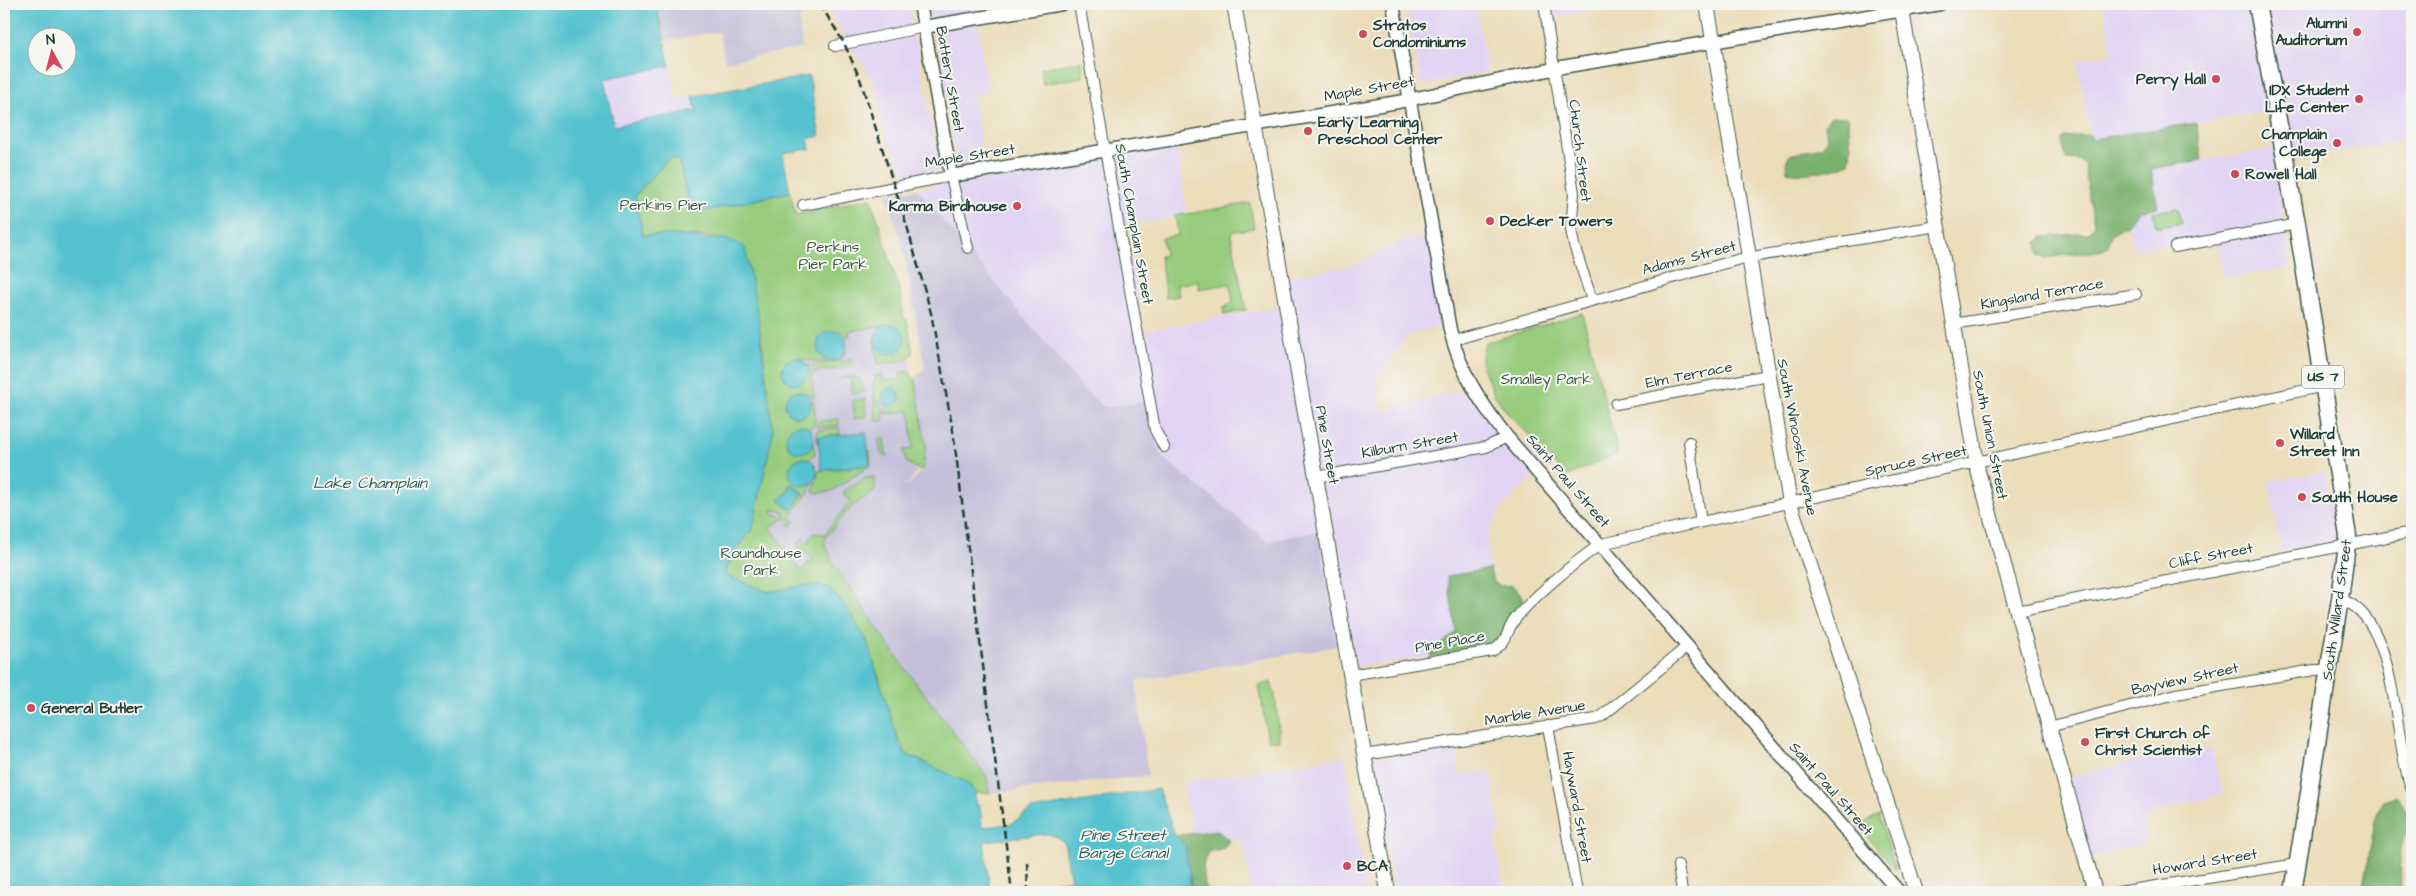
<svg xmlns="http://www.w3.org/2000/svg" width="2416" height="896" viewBox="0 0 2416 896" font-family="'Architects Daughter',sans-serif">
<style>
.built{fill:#e1d4f3}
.industrial{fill:#c5c0da}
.green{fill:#97cc7d;stroke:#5b8458}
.forest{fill:#79b06c;stroke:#4c7650}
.water{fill:#55c2cf;stroke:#3a8082;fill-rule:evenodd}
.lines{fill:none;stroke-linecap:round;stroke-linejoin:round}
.minor-casing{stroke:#3e5548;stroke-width:12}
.tertiary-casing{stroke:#3e5548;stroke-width:15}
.secondary-casing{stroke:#3e5548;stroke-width:16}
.primary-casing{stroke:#3e5548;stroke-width:19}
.minor{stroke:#fff;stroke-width:10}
.tertiary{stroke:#fff;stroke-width:12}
.secondary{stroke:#fff;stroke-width:14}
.primary{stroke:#fff;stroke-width:16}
.rail{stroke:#1f3d34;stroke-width:2.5;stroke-dasharray:8 4;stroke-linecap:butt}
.poi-dot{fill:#d1495b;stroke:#f6f6f2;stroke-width:2}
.labels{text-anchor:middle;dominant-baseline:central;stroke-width:4;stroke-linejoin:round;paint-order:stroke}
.shield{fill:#f6f6f2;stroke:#60746d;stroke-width:1}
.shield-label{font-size:14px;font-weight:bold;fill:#1f3d34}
.poi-label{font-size:15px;font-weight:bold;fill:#1f3d34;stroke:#f6f6f2;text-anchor:start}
.street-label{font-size:15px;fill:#1f3d34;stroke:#f6f6f2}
.park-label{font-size:15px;fill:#375a43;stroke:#f6f6f2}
.water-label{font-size:16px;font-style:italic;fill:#2c5e5b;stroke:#f6f6f2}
</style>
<rect width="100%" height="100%" fill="#f6f6f2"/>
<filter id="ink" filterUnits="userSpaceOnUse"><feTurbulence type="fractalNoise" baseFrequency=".02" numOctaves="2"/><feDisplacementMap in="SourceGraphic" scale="10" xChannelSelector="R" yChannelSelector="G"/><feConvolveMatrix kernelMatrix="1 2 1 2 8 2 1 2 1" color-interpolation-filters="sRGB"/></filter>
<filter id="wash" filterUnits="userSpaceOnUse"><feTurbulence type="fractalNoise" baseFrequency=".0096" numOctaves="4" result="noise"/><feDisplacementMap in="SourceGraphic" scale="20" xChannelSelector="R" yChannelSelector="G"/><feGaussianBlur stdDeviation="1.12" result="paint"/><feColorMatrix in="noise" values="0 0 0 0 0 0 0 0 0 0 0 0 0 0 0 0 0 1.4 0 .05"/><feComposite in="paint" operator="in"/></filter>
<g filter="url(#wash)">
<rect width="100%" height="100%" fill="#ecddb9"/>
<g class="built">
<path d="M825 4H909L940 171 907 177 884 133 875 84Z"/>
<path d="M930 4H974L988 91 973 94 983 164 958 168Z"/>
<path d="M1406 4H1476L1487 72 1421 85Z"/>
<path d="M1552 4H1613V6L1554 17Z"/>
<path d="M2104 4H2412V139L2274 163 2292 267 2224 279 2217 236 2133 250 2126 212 2151 169 2289 146 2283 109 2091 140 2077 60 2112 54Z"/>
<path d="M670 66 676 99 693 96 696 110 614 126 604 79Z"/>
<path d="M1177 144 1187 215 1125 225 1144 331 1279 307 1275 278 1356 265 1399 241 1440 234 1456 324 1411 333 1375 378 1382 412 1477 386 1489 406 1544 468 1503 505 1487 536 1490 569 1447 576 1457 632 1432 652 1430 657 1341 669 1318 531 1267 541 1163 458 1152 431 1105 408 1086 392 917 189Z"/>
<path d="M2325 472 2337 539 2281 551 2269 481Z"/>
<path d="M1455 746 1460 775 1490 770 1501 834 1494 835 1504 892H1394L1372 759Z"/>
<path d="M2186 747 2212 749 2223 794 2159 811 2142 819 2148 842 2092 858 2070 778Z"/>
<path d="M1345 756 1367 892H1251L1242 838 1194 846 1183 783Z"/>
</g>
<g class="industrial">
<path d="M656 4H809L813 13 799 18 802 48 725 62 719 32 664 41Z"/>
<path d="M917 189 1086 392 1105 408 1145 401 1152 431 1163 458 1267 541 1318 531 1337 646 1136 681 1148 776 989 793 987 777 904 667 828 556 825 538 852 506 875 491 851 500 822 538 819 563 802 570 785 556 788 553 768 524 779 365 819 331 904 320 913 384 919 467 909 482 900 487 910 483 922 470 926 446 915 379 925 368 910 285 899 233 886 194Z"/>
</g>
<g class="green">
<path d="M1082 61 1084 77 1043 84 1041 68Z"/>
<path d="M669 158 679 160 691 214 790 192 796 215 871 198 901 296 904 319 907 320 913 353 907 360 878 364 874 338H876V343L892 354 900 350 901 329 889 325 849 331V338L839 330 838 332 826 333 819 339 830 360H835C819 362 811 362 798 358L785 378 792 383 801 382 808 369 807 365H810L814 397 812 398 806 392 805 394 796 392 785 404 786 408 795 417 810 401H814L815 425 808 428 798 425 812 445 813 441 815 454 809 460 805 458 790 466V476L813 481 815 478 807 495 790 483 788 489 790 490 779 500 791 509 803 494 806 496 791 516 796 521 790 527 788 524 792 522 790 518 785 520 783 511 772 510 773 514 781 515 782 520 770 527 788 553 786 556 802 570 813 558 797 545 802 538 808 542 814 533 825 534 851 500 844 495V491L866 478 874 477 875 491 852 506 825 538V546L831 555 829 557 904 667 987 777 989 793H975L968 783 906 754 892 724 878 674 805 585 769 592 727 576 725 572 747 535 763 349 745 248C734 245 721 238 710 237 688 235 666 235 643 235L635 196Z"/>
<path d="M1250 203 1254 228 1232 232 1231 234 1246 310 1224 315 1223 308H1226L1227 304 1233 303 1230 284 1199 289 1198 281 1177 285 1179 296 1166 298 1160 256 1165 255 1162 238 1178 235 1175 216Z"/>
<path d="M2178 208 2181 223 2156 228 2153 212Z"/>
<path d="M1582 313 1618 453 1566 477 1535 441 1511 417 1494 395 1481 362 1485 343Z"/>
<path d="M848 358 854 359 851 367 818 371V373L814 374 813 365 843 360V362H849Z"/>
<path d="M901 371 910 373 915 379 926 446 923 468 920 470 906 462 904 450 913 449 910 411 885 414 887 404 889 405 884 391 882 396 884 404 874 399 873 385 876 376 882 374 884 381 900 379Z"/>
<path d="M852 376 861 380 864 392 852 394 851 378 839 379Z"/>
<path d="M865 399 866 414 864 417 854 419 853 400Z"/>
<path d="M874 401 883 407 884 421H876Z"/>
<path d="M839 419V425L817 427 819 421Z"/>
<path d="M839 427 840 434 818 437 817 444V430Z"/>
<path d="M884 438 886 453 889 456H884L880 451 879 439Z"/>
<path d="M868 451H870L871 465 832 491 816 493 813 491 819 471 870 465Z"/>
<path d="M1271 682 1275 695 1280 741 1268 740 1267 735 1259 686Z"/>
<path d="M1879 815 1896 870 1858 826Z"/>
</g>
<g class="forest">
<path d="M1831 116 1848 117 1851 148 1849 163 1843 167C1827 169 1802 178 1787 171L1786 162 1790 155 1821 147 1827 141 1825 124Z"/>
<path d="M2196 123 2202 160 2151 169 2158 207 2138 211C2135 215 2132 221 2128 224 2117 232 2109 231 2108 246L2104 250 2045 258 2039 255 2037 243 2042 237 2089 233 2094 225 2084 164 2080 160 2066 159 2062 141 2064 137 2090 135 2093 139Z"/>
<path d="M1490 569 1493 581 1501 586 1512 585 1523 596V604L1498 645 1485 650 1430 657 1432 652 1456 632 1447 576Z"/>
<path d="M2398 796 2412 823 2400 850 2401 892H2363L2375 820 2382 802Z"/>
<path d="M1216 830 1229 840 1224 848 1208 852 1203 865 1206 892H1192L1185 846 1175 836Z"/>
<path d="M1070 880 1073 892H1050V886L1057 881Z"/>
</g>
<g class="water">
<path d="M4 4H656L670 66 604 79 614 126 696 110 693 96 809 76 820 136 808 139 810 149 783 153 790 192 691 214 679 160 669 158 635 196 643 235C663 235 682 234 701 238 721 242 725 233 745 248L758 315 773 432 752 532C741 538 731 559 725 571L727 576 769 592 805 585 827 587 844 604 866 638 900 746 906 754 968 783 975 793 976 805H980L982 827 1011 824 1031 810 1158 789 1175 835 1185 845 1192 892H1073L1064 842 1055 836 1046 834 984 841 990 892H4ZM38 38H68V68H38Z"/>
<circle cx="890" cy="339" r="15"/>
<circle cx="832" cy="346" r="15"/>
<circle cx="795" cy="371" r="13"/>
<circle cx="891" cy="397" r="9"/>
<circle cx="798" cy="404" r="13"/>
<circle cx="800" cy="439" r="14"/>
<path d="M866 432 870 465 821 470 818 437Z"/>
<circle cx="803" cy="472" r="14"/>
<path d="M791 485 803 494 791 510 779 500 790 490 788 489Z"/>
</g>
</g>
<g filter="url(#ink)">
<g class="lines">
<defs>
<g id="minor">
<path d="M1079 4 1155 430 1164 447"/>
<path d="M1544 4 1574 193 1571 229 1574 245 1592 300"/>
<path d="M835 46 924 27"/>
<path d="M803 205 951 176 968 248"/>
<path d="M2175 247 2297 224"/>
<path d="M1953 324 2136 294"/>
<path d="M1453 340 1740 259 1937 226"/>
<path d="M1616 404 1768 375"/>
<path d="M1689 442 1701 522"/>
<path d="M1316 477 1486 447 1507 437"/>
<path d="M2340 599C2399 617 2392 739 2412 790"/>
<path d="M2017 611 2412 532"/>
<path d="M1350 675 1492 651C1510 641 1505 631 1516 618 1535 595 1576 561 1601 544L2324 386"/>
<path d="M1548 726 1577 892"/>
<path d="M2049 727 2176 694 2314 670H2329"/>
<path d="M1364 755 1596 719 1602 716 1688 646"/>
<path d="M1678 865 1682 892"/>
<path d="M2118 892 2297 864"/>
</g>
<g id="tertiary">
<path d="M920 4 951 176 1398 102 1562 67 1940 4"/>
<path d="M1393 4 1450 330C1460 372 1481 403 1507 437L1899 892"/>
<path d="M924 27 1062 4"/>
</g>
<g id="secondary">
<path d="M1234 4 1388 892"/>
<path d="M1707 4 1790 503 1916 892"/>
<path d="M1901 4 1978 471 2095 892"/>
</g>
<path id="primary" d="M2257 4 2297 224 2348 536 2340 599 2293 892"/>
</defs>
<use href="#minor" class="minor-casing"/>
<use href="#tertiary" class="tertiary-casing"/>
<use href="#secondary" class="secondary-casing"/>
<use href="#primary" class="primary-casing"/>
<use href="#minor" class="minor"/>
<use href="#tertiary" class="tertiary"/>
<use href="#secondary" class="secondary"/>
<use href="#primary" class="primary"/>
<g class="rail">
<path d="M820 4 844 43 860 79 907 226 931 313 953 431 1012 892"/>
<path d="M1027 862 1028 892"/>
</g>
</g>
</g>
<g class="poi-dot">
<circle cx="2357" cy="32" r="5"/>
<circle cx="1363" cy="34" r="5"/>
<circle cx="2216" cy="79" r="5"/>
<circle cx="2359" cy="99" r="5"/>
<circle cx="1308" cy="131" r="5"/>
<circle cx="2337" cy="143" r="5"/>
<circle cx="2235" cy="174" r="5"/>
<circle cx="1017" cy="206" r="5"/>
<circle cx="1490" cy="221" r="5"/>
<circle cx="2280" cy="443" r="5"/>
<circle cx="2302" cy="497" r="5"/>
<circle cx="31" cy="708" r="5"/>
<circle cx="2085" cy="742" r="5"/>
<circle cx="1347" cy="866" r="5"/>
</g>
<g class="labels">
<rect class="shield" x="2302" y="365.5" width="42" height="23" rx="4"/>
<g class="shield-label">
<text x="2323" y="377">US 7</text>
</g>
<g class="poi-label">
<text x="2347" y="23" text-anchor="end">Alumni<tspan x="2347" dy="17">Auditorium</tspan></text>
<text x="1373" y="25">Stratos<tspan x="1373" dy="17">Condominiums</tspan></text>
<text x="2206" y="79" text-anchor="end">Perry Hall</text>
<text x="2349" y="90" text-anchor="end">IDX Student<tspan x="2349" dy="17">Life Center</tspan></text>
<text x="1318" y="122">Early Learning<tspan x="1318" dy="17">Preschool Center</tspan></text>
<text x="2327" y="134" text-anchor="end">Champlain<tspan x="2327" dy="17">College</tspan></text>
<text x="2245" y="174">Rowell Hall</text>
<text x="1007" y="206" text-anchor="end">Karma Birdhouse</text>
<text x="1500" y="221">Decker Towers</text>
<text x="2290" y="434">Willard<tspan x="2290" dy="17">Street Inn</tspan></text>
<text x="2312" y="497">South House</text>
<text x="41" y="708">General Butler</text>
<text x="2095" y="733">First Church of<tspan x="2095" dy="17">Christ Scientist</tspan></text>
<text x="1357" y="866">BCA</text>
</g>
<g class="street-label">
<text transform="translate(950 79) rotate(80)">Battery Street</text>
<text transform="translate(1369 89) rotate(-10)">Maple Street</text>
<text transform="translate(1580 151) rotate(83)">Church Street</text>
<text transform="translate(970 156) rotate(-9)">Maple Street</text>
<text transform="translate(1134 224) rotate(80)">South Champlain Street</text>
<text transform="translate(1689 258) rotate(-15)">Adams Street</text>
<text transform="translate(2042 294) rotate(-10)">Kingsland Terrace</text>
<text transform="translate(1689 375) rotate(-11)">Elm Terrace</text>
<text transform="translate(1990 435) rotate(79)">South Union Street</text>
<text transform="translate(1797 437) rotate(79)">South Winooski Avenue</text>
<text transform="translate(1327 445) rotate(80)">Pine Street</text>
<text transform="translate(1410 445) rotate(-10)">Kilburn Street</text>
<text transform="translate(1916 461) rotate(-12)">Spruce Street</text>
<text transform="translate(1568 481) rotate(49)">Saint Paul Street</text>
<text transform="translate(2211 556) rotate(-11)">Cliff Street</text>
<text transform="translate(2337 610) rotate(-82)">South Willard Street</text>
<text transform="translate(1450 642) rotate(-10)">Pine Place</text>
<text transform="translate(2185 679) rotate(-12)">Bayview Street</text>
<text transform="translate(1535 713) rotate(-9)">Marble Avenue</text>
<text transform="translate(1831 789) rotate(49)">Saint Paul Street</text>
<text transform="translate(1577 807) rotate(80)">Hayward Street</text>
<text transform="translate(2205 862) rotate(-9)">Howard Street</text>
</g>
<g class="park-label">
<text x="663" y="205">Perkins Pier</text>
<text x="833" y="247">Perkins<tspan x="833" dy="17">Pier Park</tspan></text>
<text x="1546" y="379">Smalley Park</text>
<text x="761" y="553">Roundhouse<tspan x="761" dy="17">Park</tspan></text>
</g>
<g class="water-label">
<text x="370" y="483">Lake Champlain</text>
<text x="1123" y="835">Pine Street<tspan x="1123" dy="18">Barge Canal</tspan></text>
</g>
</g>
<rect width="2416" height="896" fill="none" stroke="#f6f6f2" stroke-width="20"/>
<g transform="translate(52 52) rotate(353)"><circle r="24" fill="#f6f6f2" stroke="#a0aca6"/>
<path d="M0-4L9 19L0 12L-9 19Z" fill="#d1495b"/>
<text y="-8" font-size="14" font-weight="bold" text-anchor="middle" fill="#1f3d34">N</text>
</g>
</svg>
